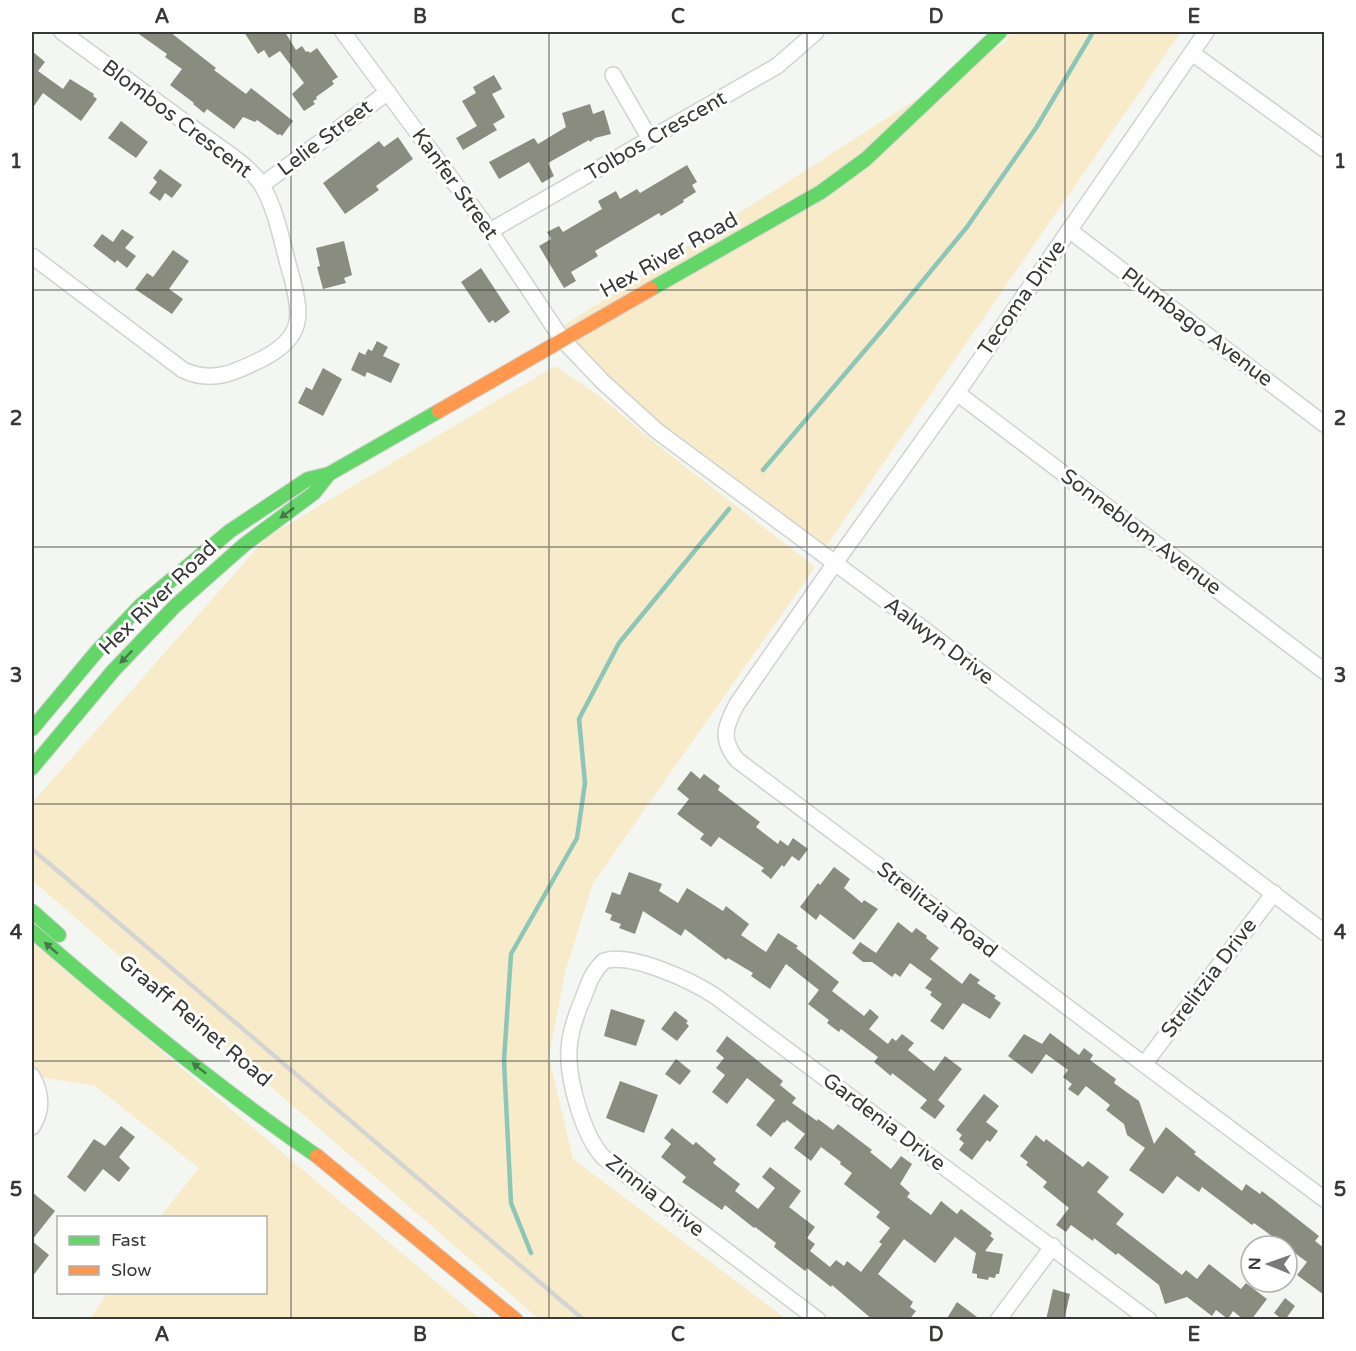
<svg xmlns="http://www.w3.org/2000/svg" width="1356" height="1351" viewBox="0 0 1356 1351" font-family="'Varela Round',sans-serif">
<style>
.green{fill:#f7ebca}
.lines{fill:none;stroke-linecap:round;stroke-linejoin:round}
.stream{stroke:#8cc6b6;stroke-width:4.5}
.building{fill:#8b8c80}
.street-casing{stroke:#d1d3d0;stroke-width:18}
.fast-casing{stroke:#d1d3d0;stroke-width:16}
.slow-casing{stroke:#d1d3d0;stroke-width:16}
.street{stroke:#fdfefd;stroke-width:15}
.fast{stroke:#63d668;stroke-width:14}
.slow{stroke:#ff974d;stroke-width:14}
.rail{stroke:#d4d4d3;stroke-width:4.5}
.oneway{fill:#49784b}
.grid{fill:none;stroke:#383937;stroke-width:1.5;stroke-opacity:0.55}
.labels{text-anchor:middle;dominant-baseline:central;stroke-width:6;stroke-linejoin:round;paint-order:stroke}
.street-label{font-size:21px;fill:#383937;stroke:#fff}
.neatline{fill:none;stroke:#383937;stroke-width:2}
.grid-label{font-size:20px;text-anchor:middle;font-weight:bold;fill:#383937}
</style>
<rect width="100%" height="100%" fill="#f4f6f2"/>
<g class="green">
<path d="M1011 32H1181L822 552 658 422 612 382 563 326 1004 43Z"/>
<path d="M555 366 602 398 656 444 815 567 593 883 565 972 549 1057 573 1159 786 1319H539L32 880V803L267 537Z"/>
<path d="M32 942 480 1319H90L107 1293 266 1292V1218L160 1217 199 1168 95 1086 32 1076Z"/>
</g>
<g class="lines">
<g class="stream">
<path d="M763 470 884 328 967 227 1036 128 1093 32"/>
<path d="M531 1253 511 1203 504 1061 511 954 577 838 585 783 579 719 619 643 729 509"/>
<path d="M485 1319V1320"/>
</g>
</g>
<g class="building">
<path d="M136 32H170L216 68 214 70 246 94 251 88 293 121 282 136 280 134 278 135 257 120 255 122 243 117 234 129 207 109 204 113 193 104 194 103 170 85 182 69 165 57 167 54Z"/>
<path d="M244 32H285L296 50 302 46 306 52 308 51 310 53 317 48 338 77 332 81 334 84 316 97 317 99 313 101 315 104 304 111 292 94 304 83 280 51 269 58 264 50 258 54Z"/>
<path d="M32 51 45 62 38 71 63 89 70 79 94 94 93 96 97 99 81 121 43 93 32 109Z"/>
<path d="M494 75 502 89 492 94 505 117 493 124 497 130 463 150 456 138 477 126 462 101 476 93 473 87Z"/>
<path d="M590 104 593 114 604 110 611 134 595 138 590 142 589 140 548 163 554 176 542 183 529 162 499 179 489 162 534 138 538 144 566 127 562 113Z"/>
<path d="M121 121 148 142 136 158 108 138Z"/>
<path d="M398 137 413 159 376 186 379 190 345 214 323 183 379 141 384 147Z"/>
<path d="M687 165 697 182 692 185 696 192 683 200 684 202 661 216 659 213 595 251 598 256 571 272 576 281 564 288 539 246 551 239 547 232 559 226 563 232 602 209 598 201 616 191 620 199 637 189 640 193Z"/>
<path d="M160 169 182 185 172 198 165 193 160 201 149 193 157 182 153 178Z"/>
<path d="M122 229 134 237 125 248 136 256 127 268 117 260 115 263 93 246 102 234 113 242Z"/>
<path d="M344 241 352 275 344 278 346 283 323 289 317 267 320 266 316 248Z"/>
<path d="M173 250 189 261 169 289 183 299 172 314 135 289 147 273 153 277Z"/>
<path d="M481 268 510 312 495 323 493 320 489 323 461 282Z"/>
<path d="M377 341 388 347 383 356 400 364 391 383 367 372 365 377 351 370 359 352 365 355 368 349 372 351Z"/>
<path d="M323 368 342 379 323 416 298 403 306 387 312 390Z"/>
<path d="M691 771 700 779 704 774 720 786 718 790 760 822 756 827 778 844 780 840 788 846 793 838 808 849 799 861 792 856 784 867 782 865 771 879 761 871 764 868 719 837 711 847 700 839 704 834 677 814 689 799 677 789Z"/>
<path d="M834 867 850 879 844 888 862 903 864 900 878 909 854 940 820 914 816 920 800 907 818 883 820 885Z"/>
<path d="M629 872 662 884 659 891 678 903 687 888 723 911 726 906 749 924 741 935 766 952 778 933 798 946 796 948 839 982 832 991 864 1016 870 1009 879 1017 869 1029 888 1044 892 1038 896 1041 902 1034 914 1043 908 1050 934 1071 945 1056 962 1069 938 1100 945 1106 935 1119 920 1108 927 1100 892 1073 891 1076 874 1062 878 1057 841 1029 839 1032 827 1023 829 1020 808 1004 819 990 786 964 770 989 751 976 753 973 728 958 726 960 685 929 681 936 643 911 635 934 619 928 621 924 610 920 612 915 605 912 612 892 620 895Z"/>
<path d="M898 922 912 933 916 928 927 936 926 938 939 948 930 959 962 984 970 973 980 980 977 983 996 996 994 998 1001 1003 990 1019 963 1003 943 1030 930 1021 942 1004 930 995 932 992 925 988 932 979 910 963 900 977 895 973 892 977 872 962H863L852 953 860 942 876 953Z"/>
<path d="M611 1009 645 1020 636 1046 604 1036Z"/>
<path d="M675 1011 688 1021 686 1023 689 1026 677 1041 661 1029Z"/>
<path d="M1050 1033 1079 1055 1084 1048 1093 1055 1090 1060 1116 1079 1114 1083 1139 1101 1154 1144 1166 1127 1196 1152 1194 1154 1242 1191 1246 1184 1260 1194 1262 1191 1319 1236 1315 1241 1324 1248V1295L1297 1275 1307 1262 1265 1231 1254 1223 1252 1225 1202 1187 1199 1192 1177 1176 1163 1194 1129 1170 1145 1148 1127 1135 1124 1124 1106 1110 1110 1105 1086 1086 1078 1096 1068 1089 1072 1084 1063 1077 1068 1070 1046 1054 1032 1074 1008 1056 1024 1034 1042 1044Z"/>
<path d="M727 1036 783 1081 780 1085 796 1098 792 1103 817 1121 818 1119 833 1130 838 1124 872 1150 870 1152 891 1169 901 1156 912 1164 900 1184 910 1193 907 1197 931 1215 941 1201 957 1214 961 1209 992 1233 990 1236 994 1239 985 1251 1003 1254 999 1274H996L995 1278 989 1277 988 1280 977 1278V1274L972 1273 976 1253 955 1237 935 1263 904 1239 878 1274 913 1302 910 1307 916 1311 909 1320H873L832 1285 831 1287 807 1268 805 1271 774 1247 776 1243 755 1227 754 1228 725 1205 722 1210 682 1182 686 1177 661 1157 671 1144 664 1138 672 1128 693 1145 696 1142 716 1159 713 1163 740 1184 735 1191 758 1209 775 1188 762 1177 770 1167 801 1191 789 1207 815 1227 807 1238 815 1244 810 1251 830 1267 836 1260 844 1266 847 1261 861 1272 882 1244 879 1242 890 1228 876 1217 880 1212 844 1184 852 1173 840 1164 841 1162 821 1147 811 1161 794 1148 805 1134 787 1120 784 1123 783 1122 771 1137 756 1125 775 1100 747 1078 727 1104 712 1092 725 1075 716 1068 724 1058 716 1051Z"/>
<path d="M676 1059 691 1071 680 1085 665 1074Z"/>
<path d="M620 1081 658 1095 644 1133 606 1118Z"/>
<path d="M984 1094 999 1106 986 1122 998 1131 990 1142 987 1140 972 1160 959 1150 964 1143 959 1139 962 1135 956 1130Z"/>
<path d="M121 1126 135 1137 119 1157 130 1168 119 1182 103 1169 85 1192 67 1177 94 1139 105 1146Z"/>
<path d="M1036 1135 1044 1142 1046 1139 1083 1167 1088 1161 1109 1177 1097 1192 1124 1214 1116 1224 1182 1275 1186 1270 1197 1279 1209 1264 1241 1289 1246 1283 1267 1299 1251 1320H1244L1233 1311 1228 1319 1216 1310 1212 1316 1187 1297 1165 1304 1159 1285 1118 1253 1116 1255 1094 1238 1093 1241 1071 1225 1066 1232 1056 1225 1069 1208 1043 1187 1047 1182 1026 1165 1028 1162 1020 1156Z"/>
<path d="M32 1192 55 1211 32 1240Z"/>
<path d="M32 1241 49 1255 32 1277Z"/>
<path d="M1053 1289 1070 1294 1064 1320H1046Z"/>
<path d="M1285 1298 1295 1306 1285 1320H1283L1274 1313Z"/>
<path d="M957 1302 981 1320H946Z"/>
</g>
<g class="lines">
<defs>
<g id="street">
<path d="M343 32 490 231 562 339 603 382 657 431 905 615 1324 932"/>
<path d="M1206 32 957 393 835 563 737 704C725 726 720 739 737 760L1324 1199"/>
<path d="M1192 53 1324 149"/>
<path d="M613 75 650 139"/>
<path d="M262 185 388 92"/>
<path d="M1069 230 1324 424"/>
<path d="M490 231 777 66 816 32"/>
<path d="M32 256 183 370C213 384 236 372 264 358 303 337 302 317 292 278 283 249 278 214 263 187 251 166 217 146 197 131 152 98 107 65 62 32"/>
<path d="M957 393 1324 671"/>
<path d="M1145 1063 1274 893"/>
<path d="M32 1076C42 1094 43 1110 32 1127"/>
<path d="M818 1320 603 1157C583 1135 567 1079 569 1049 570 1032 577 1012 584 996 589 982 593 971 604 961 631 952 692 981 715 996L1149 1320"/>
<path d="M998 1320 1053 1246"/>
</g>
<g id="fast">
<path d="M651 289 821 192 866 159 1000 32"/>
<path d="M32 729 98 650 140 606 230 531 308 479 329 474 439 411"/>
<path d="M32 768 113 671 175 606 244 545 314 493 329 474"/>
<path d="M32 911 59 935"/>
<path d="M32 931C123 1010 218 1088 317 1156"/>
</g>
<g id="slow">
<path d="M439 411 651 289"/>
<path d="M317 1156 516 1320"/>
</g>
</defs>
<use href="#street" class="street-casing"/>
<use href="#fast" class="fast-casing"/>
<use href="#slow" class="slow-casing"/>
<use href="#street" class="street"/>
<use href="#fast" class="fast"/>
<use href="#slow" class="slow"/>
<path class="rail" d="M32 849 584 1320"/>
</g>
<defs><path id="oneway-solid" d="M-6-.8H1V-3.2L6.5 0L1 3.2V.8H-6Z" transform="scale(1.5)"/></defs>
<g class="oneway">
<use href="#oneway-solid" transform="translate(287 513) rotate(144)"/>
<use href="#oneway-solid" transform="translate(126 657) rotate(134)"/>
<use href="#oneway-solid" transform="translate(51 948) rotate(-139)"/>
<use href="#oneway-solid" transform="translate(199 1068) rotate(-142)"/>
</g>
<path class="grid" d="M291 32V1320M549 32V1320M807 32V1320M1065 32V1320M32 290H1324M32 547H1324M32 804H1324M32 1061H1324"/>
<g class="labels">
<g class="street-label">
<text transform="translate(177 119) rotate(37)">Blombos Crescent</text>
<text transform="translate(656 136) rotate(-30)">Tolbos Crescent</text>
<text transform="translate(325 138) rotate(-37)">Lelie Street</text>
<text transform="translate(455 184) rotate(54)">Kanfer Street</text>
<text transform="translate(669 255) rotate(-29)">Hex River Road</text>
<text transform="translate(1022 298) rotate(-55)">Tecoma Drive</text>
<text transform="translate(1197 327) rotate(37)">Plumbago Avenue</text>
<text transform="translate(1141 532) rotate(37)">Sonneblom Avenue</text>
<text transform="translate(158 598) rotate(-44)">Hex River Road</text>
<text transform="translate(939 641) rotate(37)">Aalwyn Drive</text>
<text transform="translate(937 910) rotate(37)">Strelitzia Road</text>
<text transform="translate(1209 978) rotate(-53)">Strelitzia Drive</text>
<text transform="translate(195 1021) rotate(40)">Graaff Reinet Road</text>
<text transform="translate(884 1122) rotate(37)">Gardenia Drive</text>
<text transform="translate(655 1196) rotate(38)">Zinnia Drive</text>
</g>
</g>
<rect width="1356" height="1351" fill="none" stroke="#ffffff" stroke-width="66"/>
<rect x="57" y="1216" width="210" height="78" fill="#ffffff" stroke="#afb0af" stroke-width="1.5"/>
<rect x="69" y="1236" width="30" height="9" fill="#63d668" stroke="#afb0af" stroke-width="1.5"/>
<text x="111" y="1246" font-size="18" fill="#383937">Fast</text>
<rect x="69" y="1266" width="30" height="9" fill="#ff974d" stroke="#afb0af" stroke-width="1.5"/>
<text x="111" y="1276" font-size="18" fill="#383937">Slow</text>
<g transform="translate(1269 1264) rotate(271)"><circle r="28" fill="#ffffff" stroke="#afb0af" stroke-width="1.5"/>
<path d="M0-4.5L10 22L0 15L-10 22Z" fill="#7a7b78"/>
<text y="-9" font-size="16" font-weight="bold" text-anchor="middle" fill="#383937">N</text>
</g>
<rect x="33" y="33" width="1290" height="1285" class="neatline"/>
<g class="grid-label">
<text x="162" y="23">A</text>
<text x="420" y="23">B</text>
<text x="678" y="23">C</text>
<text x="936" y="23">D</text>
<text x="1194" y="23">E</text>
<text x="16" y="168">1</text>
<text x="1340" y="168">1</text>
<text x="16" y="425">2</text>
<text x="1340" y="425">2</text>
<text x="16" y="682">3</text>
<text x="1340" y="682">3</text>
<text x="16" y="939">4</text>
<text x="1340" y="939">4</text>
<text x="16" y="1196">5</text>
<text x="1340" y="1196">5</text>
<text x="162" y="1341">A</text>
<text x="420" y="1341">B</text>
<text x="678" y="1341">C</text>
<text x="936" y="1341">D</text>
<text x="1194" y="1341">E</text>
</g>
</svg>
